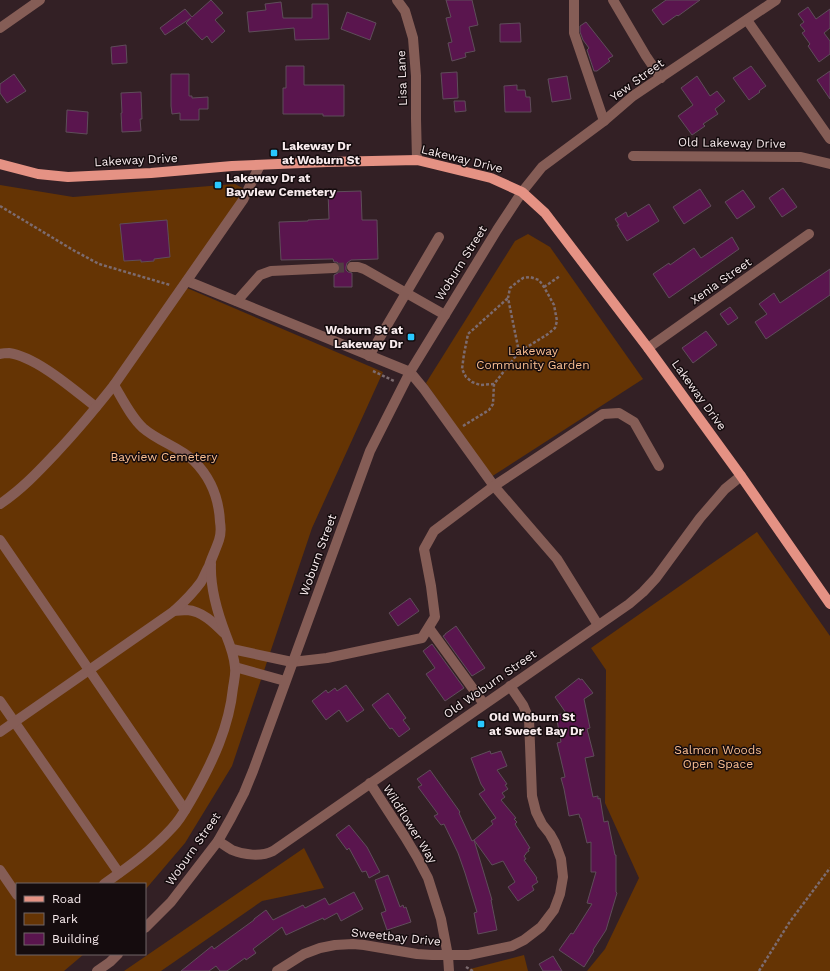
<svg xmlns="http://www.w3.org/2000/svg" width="830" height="971" viewBox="0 0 830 971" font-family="'Work Sans',sans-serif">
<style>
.green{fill:#653404}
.building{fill:#5a154e;stroke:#5f4d5a}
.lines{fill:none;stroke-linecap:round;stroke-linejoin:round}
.minor-tunnel{stroke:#513e43;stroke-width:10;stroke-dasharray:10 5;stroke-linecap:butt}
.path{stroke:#7c6b6f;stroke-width:2.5;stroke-dasharray:3 2;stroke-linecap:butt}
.minor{stroke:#855d56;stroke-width:10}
.major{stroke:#e59284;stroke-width:10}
.poi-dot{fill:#29c8ff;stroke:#150c0e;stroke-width:1.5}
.labels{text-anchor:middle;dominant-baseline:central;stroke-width:3;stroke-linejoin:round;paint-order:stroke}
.street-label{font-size:12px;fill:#f8ebed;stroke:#150c0e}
.poi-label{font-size:12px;font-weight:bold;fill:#f8ebed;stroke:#150c0e;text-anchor:start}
.park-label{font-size:12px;fill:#fbbf92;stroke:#150c0e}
</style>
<rect width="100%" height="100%" fill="#332025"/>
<g class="green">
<path d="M235 184 252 193 187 288 383 372 312 528 232 766 185 843 145 890V884H17V954H84L64 971H0V185L73 197Z"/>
<path d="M528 234 550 247 643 379 491 477 426 383 515 241Z"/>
<path d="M757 532 830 636V971H587L605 949 639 878 605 803 606 670 591 648Z"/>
<path d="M304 848 324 888 262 901 161 971H124Z"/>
<path d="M524 955 528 971H469L470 969Z"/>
</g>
<g class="building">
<path d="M211 0 223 13 215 20 225 31 212 43 207 36 202 40 186 23 191 18 165 35 160 28 185 9 192 17Z"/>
<path d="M446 0H472L478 25 469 27 475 51 465 53 466 57 452 61 448 43 452 42 446 18 451 17Z"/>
<path d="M666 0H700L678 16 677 15 663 25 652 10Z"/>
<path d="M281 2 283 18H312V4H328L329 39 295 40 294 28 249 32 247 12 266 10 265 4Z"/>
<path d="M808 7 816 19 830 9V28L824 33 830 41V54L819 62 808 46 810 44 802 33 805 31 800 25 804 22 798 14Z"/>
<path d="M347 12 376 23 370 40 341 29Z"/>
<path d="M586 22 613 56 608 59 610 61 597 71H594L587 50 589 48 583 40 580 32V26Z"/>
<path d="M520 23 521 42H500V24Z"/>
<path d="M126 45 127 63 112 64 111 47Z"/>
<path d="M286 66H304V85H344V116H323V114H283V88H286Z"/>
<path d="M751 66 766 86 759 91 760 92 749 100 733 78Z"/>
<path d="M830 71V99L817 80Z"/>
<path d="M457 72 458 98 443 99 441 73Z"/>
<path d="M14 74 26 91 7 103 0 93V84Z"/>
<path d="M171 74H189V96H192V98L208 97V109H199V120H180V113L172 114 171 106Z"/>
<path d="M567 76 571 99 552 102 548 79Z"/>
<path d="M697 76 710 96 717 91 725 101 715 109 718 114 703 124 705 126 692 135 678 116 693 105 681 88Z"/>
<path d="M517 85V90H525L526 97H530L531 112H505L504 86Z"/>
<path d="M141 92 142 119H140L141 131 122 132 121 113H122L121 93Z"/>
<path d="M454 101H465L466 111 455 112Z"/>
<path d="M67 110 88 112 87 134 66 132Z"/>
<path d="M783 188 797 207 782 217 769 198Z"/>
<path d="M700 189 711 206 684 224 673 207Z"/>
<path d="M743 190 755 207 737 219 725 202Z"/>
<path d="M361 191 362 220H377L378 259 351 260 347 263 346 267V270L348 272 352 273V287H334V275L338 273 340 268 339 264 337 262H334L333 259 281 260 279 222 308 221V220L329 219 328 192Z"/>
<path d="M649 204 659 221 627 241 617 225H619L615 219 626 212 628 217Z"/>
<path d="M167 220 170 257 154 259V261L141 262V260L124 261 120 224Z"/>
<path d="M732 237 739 249 669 298 653 274 669 263 670 265 694 248 701 258Z"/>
<path d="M830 269V295L766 339 755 322 767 314 759 304 774 293 780 303Z"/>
<path d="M730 307 738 318 728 325 720 314Z"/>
<path d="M706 331 717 345 693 363 682 348Z"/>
<path d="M410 598 419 611 398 626 389 613Z"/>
<path d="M456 626 485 668 472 676 443 636 445 635V634Z"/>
<path d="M432 644 464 688 445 701 426 674 435 668 423 651Z"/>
<path d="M579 678 580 680 582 679 593 693 584 699 590 728 587 729 594 756 585 758 593 797 598 796V799L600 798 604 822 608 821 615 855H616V892L617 893 606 930 593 950 594 951 584 967 559 950 571 933 573 934 592 904 587 903 596 872H591V842L587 843 581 818H580L579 814 569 816 564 789 561 778 565 777 557 743 561 742 556 715 566 713 555 697Z"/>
<path d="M346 685 364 710 347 722 339 710 326 720 312 701 326 690 328 693 335 688 337 691Z"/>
<path d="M388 693 406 718 403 720 410 729 399 737 392 728 390 729 372 705Z"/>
<path d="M490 751 491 754 501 751 507 766 497 770 507 784 505 785 508 789 502 793 505 797 501 800 516 818 514 819 517 822 515 824 530 848 528 849 529 851 526 853V854L524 856 526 859 524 860 537 878 536 879 538 882 532 886 534 890 518 901 508 887 515 882 503 861 492 865 474 840 493 824 491 821 496 818 479 794 485 790 481 784 471 758Z"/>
<path d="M430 770 460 812 459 813 472 841 474 840 492 900H491L497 930 478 934 474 913 477 912 465 873 458 853 444 824 441 825 434 816 438 814 418 787 422 785 417 779Z"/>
<path d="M349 825 367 847 380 872 369 878 366 871 362 872 349 848 347 850 336 835Z"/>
<path d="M388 875 400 907 403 905 404 908 406 907 411 922 387 930 381 913 386 911 375 880Z"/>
<path d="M354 892 363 909 341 921 337 913 324 920 323 918 312 923 286 935 282 927 253 949 256 953 246 960 245 958 227 971H220L216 966 209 971H181L212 946 214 949 254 920V919L266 910 273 920 303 905 305 908 325 898 329 905Z"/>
<path d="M553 956 562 971H543L539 964Z"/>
</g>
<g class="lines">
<path class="minor-tunnel" d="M334 268 352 267"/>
<g class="path">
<path d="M0 206 73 250 99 264 170 285"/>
<path d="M544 287 560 276"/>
<path d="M373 371 394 381"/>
<path d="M494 384 480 385 472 382 466 377 462 369 464 354 468 334 508 298"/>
<path d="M463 426 489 410 493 404 494 384 519 352 548 334 555 328 557 321 554 305 544 287 539 280 530 277 523 278 516 283 510 288 508 298 519 352"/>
<path d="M466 967 473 971"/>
<path d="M759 971 789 923 830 868"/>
</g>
<g class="minor">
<path d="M397 0 405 11 413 38 416 76V119L417 160"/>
<path d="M574 0V33L604 121"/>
<path d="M613 0 646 56 661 78"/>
<path d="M747 20 830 139"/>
<path d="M0 28 40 0"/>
<path d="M633 156 801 157 830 164"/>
<path d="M352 267H358L364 269 445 315"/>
<path d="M187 281 410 372 424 389 494 486 434 531 424 549 431 586 435 617 422 638 327 658 292 662 232 649"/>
<path d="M237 301 260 275 271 271 334 268"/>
<path d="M648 348 809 234"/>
<path d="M0 354C3 353 6 353 9 353 37 357 74 390 96 407"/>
<path d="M369 356 439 237"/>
<path d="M0 504C21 490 38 472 55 454 76 432 95 409 114 385"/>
<path d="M0 540 185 810"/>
<path d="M174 611C178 611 182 610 187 610 202 611 214 623 224 633"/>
<path d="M598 625 557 559 494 486 603 414 619 413 634 422 659 466"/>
<path d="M429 628 484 704"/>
<path d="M235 667 285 681"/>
<path d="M0 701 119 873"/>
<path d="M0 732 174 611C184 602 193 593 201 582 204 577 206 571 209 566 212 557 216 549 219 540 221 534 221 528 220 522 219 499 211 478 194 461 180 447 159 442 143 428 131 417 123 400 114 385L243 200 260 165"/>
<path d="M370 783 405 837 417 857 428 878 441 919 448 956 449 971"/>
<path d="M218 841C223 844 227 847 232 850 244 855 261 857 273 851L629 604 643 592 656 578 700 518 725 489 741 476"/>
<path d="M0 870 17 895"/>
<path d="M104 884C128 867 152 850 172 828 181 819 187 807 194 795 213 761 229 727 233 688 234 681 236 674 235 667 234 655 230 645 226 635 217 612 210 589 211 564"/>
<path d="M145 928 171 902 218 841 231 818 244 793 253 771 370 451 410 372 497 230 522 192 542 167 604 121 633 96 776 0"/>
<path d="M97 971 110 962 118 954"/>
<path d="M277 971 304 954 320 948 335 945 353 944 364 945 417 954 432 955H469L512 946 524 940 541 927 554 910 560 894 563 877 561 859 555 843 550 834 542 824 536 812 532 796 529 719 523 705 510 686"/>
</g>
<path class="major" d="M0 164 38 174 68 177 151 173 232 166 327 162 417 160 491 178 522 192 545 213 648 348 741 476 830 604"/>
</g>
<g class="poi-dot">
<rect x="270" y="149" width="8" height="8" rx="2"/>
<rect x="214" y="181" width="8" height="8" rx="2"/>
<rect x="407" y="333" width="8" height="8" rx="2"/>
<rect x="477" y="720" width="8" height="8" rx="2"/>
</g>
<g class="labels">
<g class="street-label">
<text transform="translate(402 78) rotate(-92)">Lisa Lane</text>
<text transform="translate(637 80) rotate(-36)">Yew Street</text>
<text transform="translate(732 143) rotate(1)">Old Lakeway Drive</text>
<text transform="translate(462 159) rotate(14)">Lakeway Drive</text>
<text transform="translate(136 160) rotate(-3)">Lakeway Drive</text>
<text transform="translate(461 263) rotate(-58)">Woburn Street</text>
<text transform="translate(721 281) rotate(-35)">Xenia Street</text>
<text transform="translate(699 395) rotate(54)">Lakeway Drive</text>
<text transform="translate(318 555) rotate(-70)">Woburn Street</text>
<text transform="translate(490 684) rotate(-35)">Old Woburn Street</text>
<text transform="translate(410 824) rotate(58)">Wildflower Way</text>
<text transform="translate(193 849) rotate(-55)">Woburn Street</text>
<text transform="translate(396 937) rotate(6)">Sweetbay Drive</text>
</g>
<g class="poi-label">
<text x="282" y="146">Lakeway Dr<tspan x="282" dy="14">at Woburn St</tspan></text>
<text x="226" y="178">Lakeway Dr at<tspan x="226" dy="14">Bayview Cemetery</tspan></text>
<text x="403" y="330" text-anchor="end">Woburn St at<tspan x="403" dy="14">Lakeway Dr</tspan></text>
<text x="489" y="717">Old Woburn St<tspan x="489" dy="14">at Sweet Bay Dr</tspan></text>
</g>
<g class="park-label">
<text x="533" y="351">Lakeway<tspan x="533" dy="14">Community Garden</tspan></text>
<text x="164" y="457">Bayview Cemetery</text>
<text x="718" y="750">Salmon Woods<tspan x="718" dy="14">Open Space</tspan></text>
</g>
</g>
<rect x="16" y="883" width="130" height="72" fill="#150c0e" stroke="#706567"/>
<rect x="24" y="896" width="20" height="6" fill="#e59284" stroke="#706567"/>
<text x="52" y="903" font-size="12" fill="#f8ebed">Road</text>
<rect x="24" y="913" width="20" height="12" fill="#653404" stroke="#706567"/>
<text x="52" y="923" font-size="12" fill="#f8ebed">Park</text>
<rect x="24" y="933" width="20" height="12" fill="#5a154e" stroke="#706567"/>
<text x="52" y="943" font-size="12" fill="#f8ebed">Building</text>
</svg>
